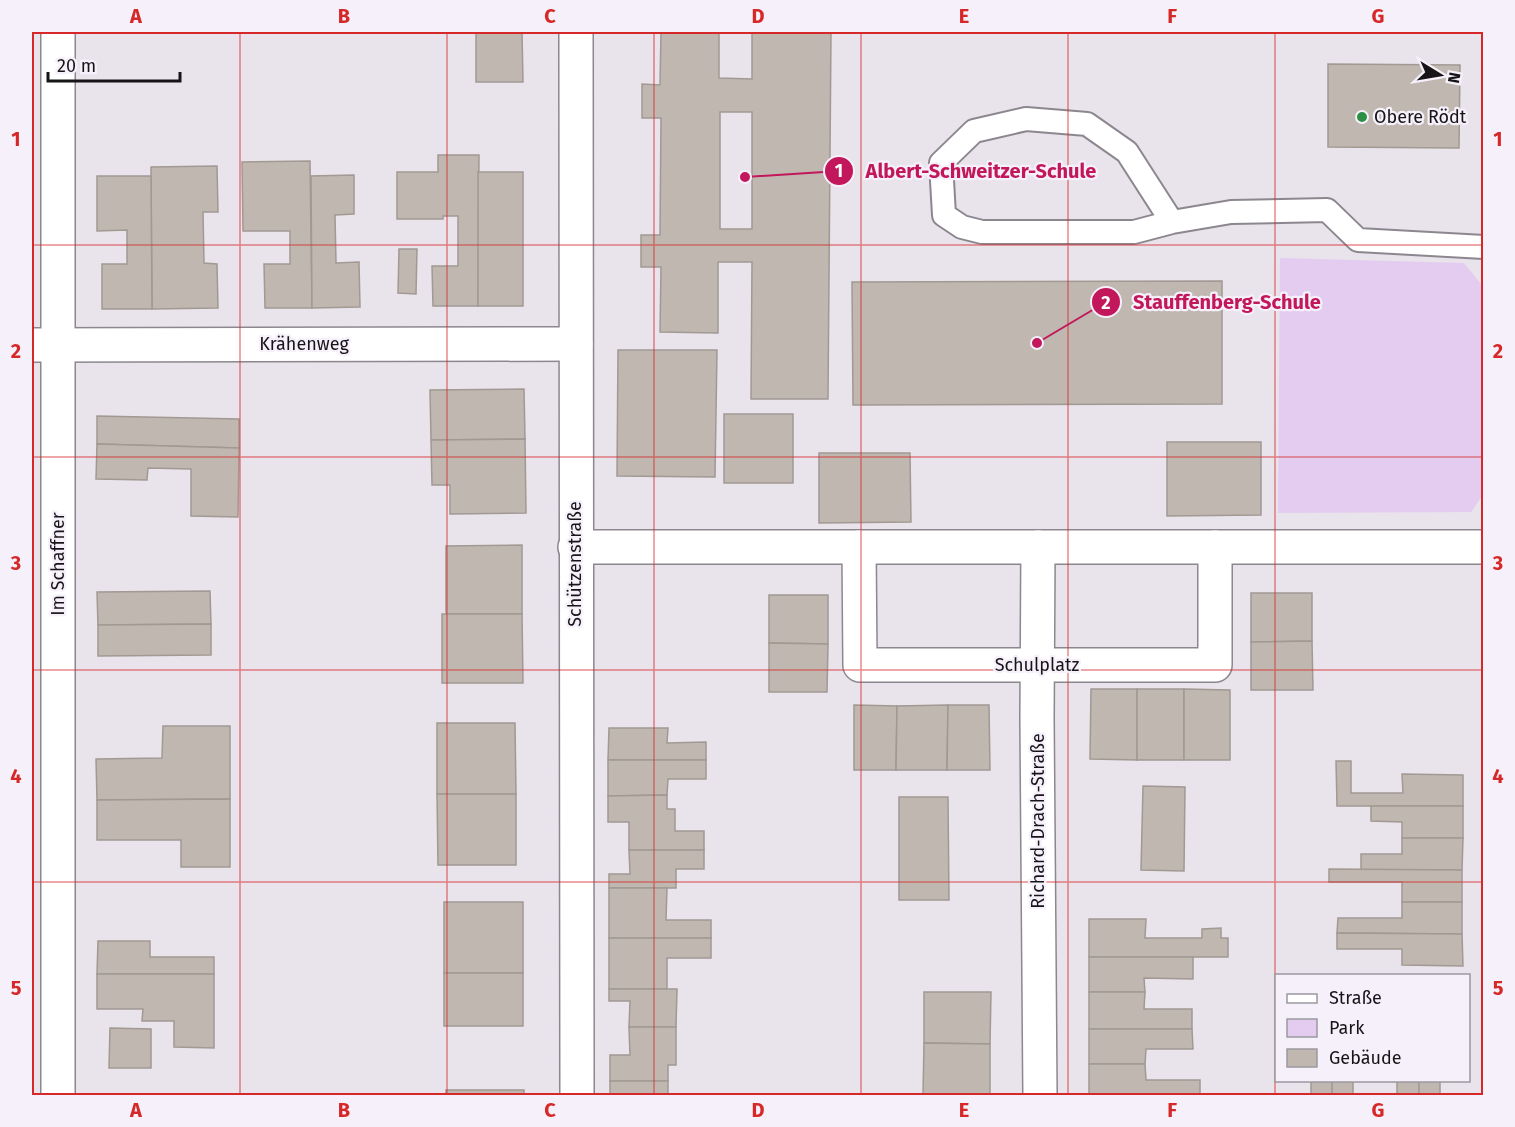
<svg xmlns="http://www.w3.org/2000/svg" width="1515" height="1127" viewBox="0 0 1515 1127" font-family="'Fira Sans',sans-serif">
<style>
.green{fill:#e4ccf1}
.building{fill:#bfb7b0;stroke:#a19992;stroke-width:1.5;fill-rule:evenodd}
.lines{fill:none;stroke-linecap:round;stroke-linejoin:round}
.lane-casing{stroke:#8c878f;stroke-width:26}
.street-casing{stroke:#8c878f;stroke-width:36}
.lane{stroke:#fff;stroke-width:22}
.street{stroke:#fff;stroke-width:33}
.grid{fill:none;stroke:#d62828;stroke-width:1.5;stroke-opacity:0.55}
.poi-dot{fill:#2b9046;stroke:#f6f0fa;stroke-width:2}
.labels{text-anchor:middle;dominant-baseline:central;stroke-width:4.5;stroke-linejoin:round;paint-order:stroke}
.poi-label{font-size:18px;fill:#161417;stroke:#f6f0fa;text-anchor:start}
.street-label{font-size:18px;fill:#161417;stroke:#f6f0fa}
.leader{fill:none;stroke:#c2185b;stroke-width:2}
.callout-dot{fill:#c2185b;stroke:#f6f0fa;stroke-width:2}
.mark-label{font-size:18px;text-anchor:middle;font-weight:bold;fill:#fff}
.callout-label{font-size:20px;text-anchor:middle;font-weight:bold;fill:#c2185b;stroke:#f6f0fa;stroke-width:4.5;stroke-linejoin:round;paint-order:stroke}
.neatline{fill:none;stroke:#d62828;stroke-width:2}
.grid-label{font-size:20px;text-anchor:middle;font-weight:bold;fill:#d62828}
</style>
<rect width="100%" height="100%" fill="#e9e3ec"/>
<path class="green" d="M1280 258 1464 263 1481 284 1482 496 1471 512 1278 513Z"/>
<g class="building">
<path d="M476 32H522L523 82H476Z"/>
<path d="M661 32H719V78L752 79V32H831L828 399H751L752 262H718V333L660 332 661 267H641V235H660L661 118H642V84L660 85ZM720 112H752V229H720Z"/>
<path d="M1328 64 1460 65 1459 148 1328 147Z"/>
<path d="M438 155H479L478 306H433L432 266H458V216H443V219H397V172H438Z"/>
<path d="M310 161 312 308H265L264 264H290V231H243L242 162Z"/>
<path d="M217 166 218 212H203L204 263 217 264 218 308 152 309 151 167Z"/>
<rect x="478" y="172" width="45" height="134"/>
<path d="M354 175V214L335 215 336 263 359 262 360 307 312 308 311 176Z"/>
<path d="M97 176H151L152 309H102V264H127V230L97 231Z"/>
<path d="M399 249H417L416 294 398 293Z"/>
<path d="M1222 281V404L853 405 852 282Z"/>
<path d="M618 350H717L715 477 617 476Z"/>
<path d="M524 389 525 439 431 440 430 390Z"/>
<rect x="724" y="414" width="69" height="69"/>
<path d="M97 416 239 419V448L97 444Z"/>
<path d="M525 439 526 513 450 514V485H432L431 440Z"/>
<path d="M1167 442H1261V515L1167 516Z"/>
<path d="M97 444 239 448 238 517 191 516V469L148 468 147 480 96 479Z"/>
<path d="M819 453H910L911 522 819 523Z"/>
<path d="M522 545V614H446V546Z"/>
<path d="M210 591 211 624 98 625 97 592Z"/>
<path d="M1251 593H1312V641L1251 642Z"/>
<path d="M769 595H828V644L769 643Z"/>
<path d="M442 614H522L523 683H442Z"/>
<path d="M211 624V655L98 656V625Z"/>
<path d="M1312 641 1313 690H1251V642Z"/>
<path d="M769 643 828 644 827 692H769Z"/>
<path d="M1091 689H1137V760L1090 759Z"/>
<rect x="1137" y="689" width="47" height="71"/>
<path d="M1184 689 1230 690V760H1184Z"/>
<path d="M854 705 897 706 896 770H854Z"/>
<path d="M948 705 947 770H896L897 706Z"/>
<path d="M948 705H989L990 770H947Z"/>
<path d="M437 723H515L516 794H437Z"/>
<path d="M163 726H230V799L97 800 96 759 162 758Z"/>
<path d="M609 728H668L667 743 706 742V760H608Z"/>
<path d="M608 760H706V779H668L667 795 608 796Z"/>
<path d="M1336 761H1351V793H1403L1402 774 1463 775V806H1337Z"/>
<path d="M1143 786 1185 787 1184 871 1141 870Z"/>
<path d="M437 794H516V865H438Z"/>
<path d="M667 795V809H675V831H704V850H629V822H608V796Z"/>
<path d="M899 797H948L949 900H899Z"/>
<path d="M230 799V867H181V840H97V800Z"/>
<path d="M1371 806H1463V838H1402V822L1371 821Z"/>
<path d="M1402 838H1463L1462 870H1361V854H1402Z"/>
<path d="M629 850H704V869H676V888H609V874H630Z"/>
<path d="M1329 869 1462 870V902H1402V882H1329Z"/>
<path d="M609 888H667L666 920H711V938H609Z"/>
<rect x="444" y="902" width="79" height="71"/>
<path d="M1402 902H1462V934L1337 933 1338 918H1402Z"/>
<path d="M1089 919H1146L1145 938H1202V929L1221 928V938H1228V957H1089Z"/>
<path d="M1337 933 1462 934 1463 966 1402 965V949H1337Z"/>
<path d="M609 938H711V958H667V989H609Z"/>
<path d="M98 941H150V957H214V974H97Z"/>
<path d="M1089 957H1193V979L1144 978 1145 992H1089Z"/>
<rect x="444" y="973" width="79" height="53"/>
<path d="M97 974H214V1048L174 1047V1021H142L143 1009H97Z"/>
<path d="M609 989H677L676 1027H629L630 1001H609Z"/>
<path d="M924 992H991L990 1044 924 1043Z"/>
<path d="M1089 992H1145L1144 1009H1192V1029H1089Z"/>
<path d="M629 1027H676V1065H668V1081H610V1055H630Z"/>
<path d="M110 1028 151 1029V1068H109Z"/>
<path d="M1089 1029H1192L1193 1049H1146L1145 1064H1089Z"/>
<path d="M924 1043 990 1044V1095H923Z"/>
<path d="M1089 1064H1145L1146 1080H1200V1096H1089Z"/>
<rect x="1311" y="1080" width="21" height="16"/>
<rect x="1332" y="1080" width="21" height="16"/>
<rect x="1397" y="1080" width="22" height="16"/>
<rect x="1419" y="1080" width="21" height="16"/>
<rect x="610" y="1081" width="58" height="15"/>
<rect x="446" y="1090" width="78" height="6"/>
</g>
<g class="lines">
<defs>
<path id="lane" d="M1172 222 1127 152 1087 124 1026 119 974 131 941 163 944 215 962 227 982 232H1134L1172 222 1231 212 1327 210 1358 240 1484 247"/>
<g id="street">
<path d="M58 32V1096"/>
<path d="M576 32 577 1096"/>
<path d="M32 345 576 344"/>
<path d="M575 547H1484"/>
<path d="M859 547 860 665H1215V547"/>
<path d="M1038 547 1037 718 1040 1096"/>
</g>
</defs>
<use href="#lane" class="lane-casing"/>
<use href="#street" class="street-casing"/>
<use href="#lane" class="lane"/>
<use href="#street" class="street"/>
</g>
<path class="grid" d="M240 32V1096M447 32V1096M654 32V1096M861 32V1096M1068 32V1096M1275 32V1096M32 245H1484M32 457H1484M32 670H1484M32 882H1484"/>
<circle class="poi-dot" cx="1362" cy="117" r="6"/>
<g class="labels">
<g class="poi-label">
<text x="1374" y="117">Obere Rödt</text>
</g>
<g class="street-label">
<text x="304" y="344">Krähenweg</text>
<text transform="translate(58 564) rotate(-90)">Im Schaffner</text>
<text transform="translate(575 564) rotate(-90)">Schützenstraße</text>
<text x="1037" y="665">Schulplatz</text>
<text transform="translate(1038 821) rotate(-90)">Richard-Drach-Straße</text>
</g>
</g>
<path class="leader" d="M745 177L839 171M1037 343L1106 302"/>
<g class="callout-dot">
<circle cx="745" cy="177" r="6"/>
<circle cx="1037" cy="343" r="6"/>
<circle cx="839" cy="171" r="15"/>
<circle cx="1106" cy="302" r="15"/>
</g>
<g class="mark-label">
<text x="839" y="177">1</text>
<text x="1106" y="309">2</text>
</g>
<g class="callout-label">
<text x="981" y="178">Albert-Schweitzer-Schule</text>
<text x="1227" y="309">Stauffenberg-Schule</text>
</g>
<rect width="1515" height="1127" fill="none" stroke="#f6f0fa" stroke-width="66"/>
<rect x="1275" y="974" width="195" height="108" fill="#f6f0fa" stroke="#9c989f" stroke-width="1.5"/>
<rect x="1287" y="994" width="30" height="9" fill="#ffffff" stroke="#9c989f" stroke-width="1.5"/>
<text x="1329" y="1004" font-size="18" fill="#161417">Straße</text>
<rect x="1287" y="1019" width="30" height="18" fill="#e4ccf1" stroke="#9c989f" stroke-width="1.5"/>
<text x="1329" y="1034" font-size="18" fill="#161417">Park</text>
<rect x="1287" y="1049" width="30" height="18" fill="#bfb7b0" stroke="#9c989f" stroke-width="1.5"/>
<text x="1329" y="1064" font-size="18" fill="#161417">Gebäude</text>
<g transform="translate(1440 75) rotate(101)" stroke="#f6f0fa" stroke-width="4.5" paint-order="stroke">
<path d="M0-4.5L10 22L0 15L-10 22Z" fill="#161417"/>
<text y="-9" font-size="16" font-weight="bold" text-anchor="middle" fill="#161417">N</text>
</g>
<path d="M48 72v9h132v-9" fill="none" stroke="#161417" stroke-width="3"/>
<text x="57" y="72" font-size="18" fill="#161417" stroke="#f6f0fa" stroke-width="4.5" paint-order="stroke">20 m</text>
<rect x="33" y="33" width="1449" height="1061" class="neatline"/>
<g class="grid-label">
<text x="136" y="23">A</text>
<text x="344" y="23">B</text>
<text x="550" y="23">C</text>
<text x="758" y="23">D</text>
<text x="964" y="23">E</text>
<text x="1172" y="23">F</text>
<text x="1378" y="23">G</text>
<text x="16" y="146">1</text>
<text x="1498" y="146">1</text>
<text x="16" y="358">2</text>
<text x="1498" y="358">2</text>
<text x="16" y="570">3</text>
<text x="1498" y="570">3</text>
<text x="16" y="783">4</text>
<text x="1498" y="783">4</text>
<text x="16" y="995">5</text>
<text x="1498" y="995">5</text>
<text x="136" y="1117">A</text>
<text x="344" y="1117">B</text>
<text x="550" y="1117">C</text>
<text x="758" y="1117">D</text>
<text x="964" y="1117">E</text>
<text x="1172" y="1117">F</text>
<text x="1378" y="1117">G</text>
</g>
</svg>
